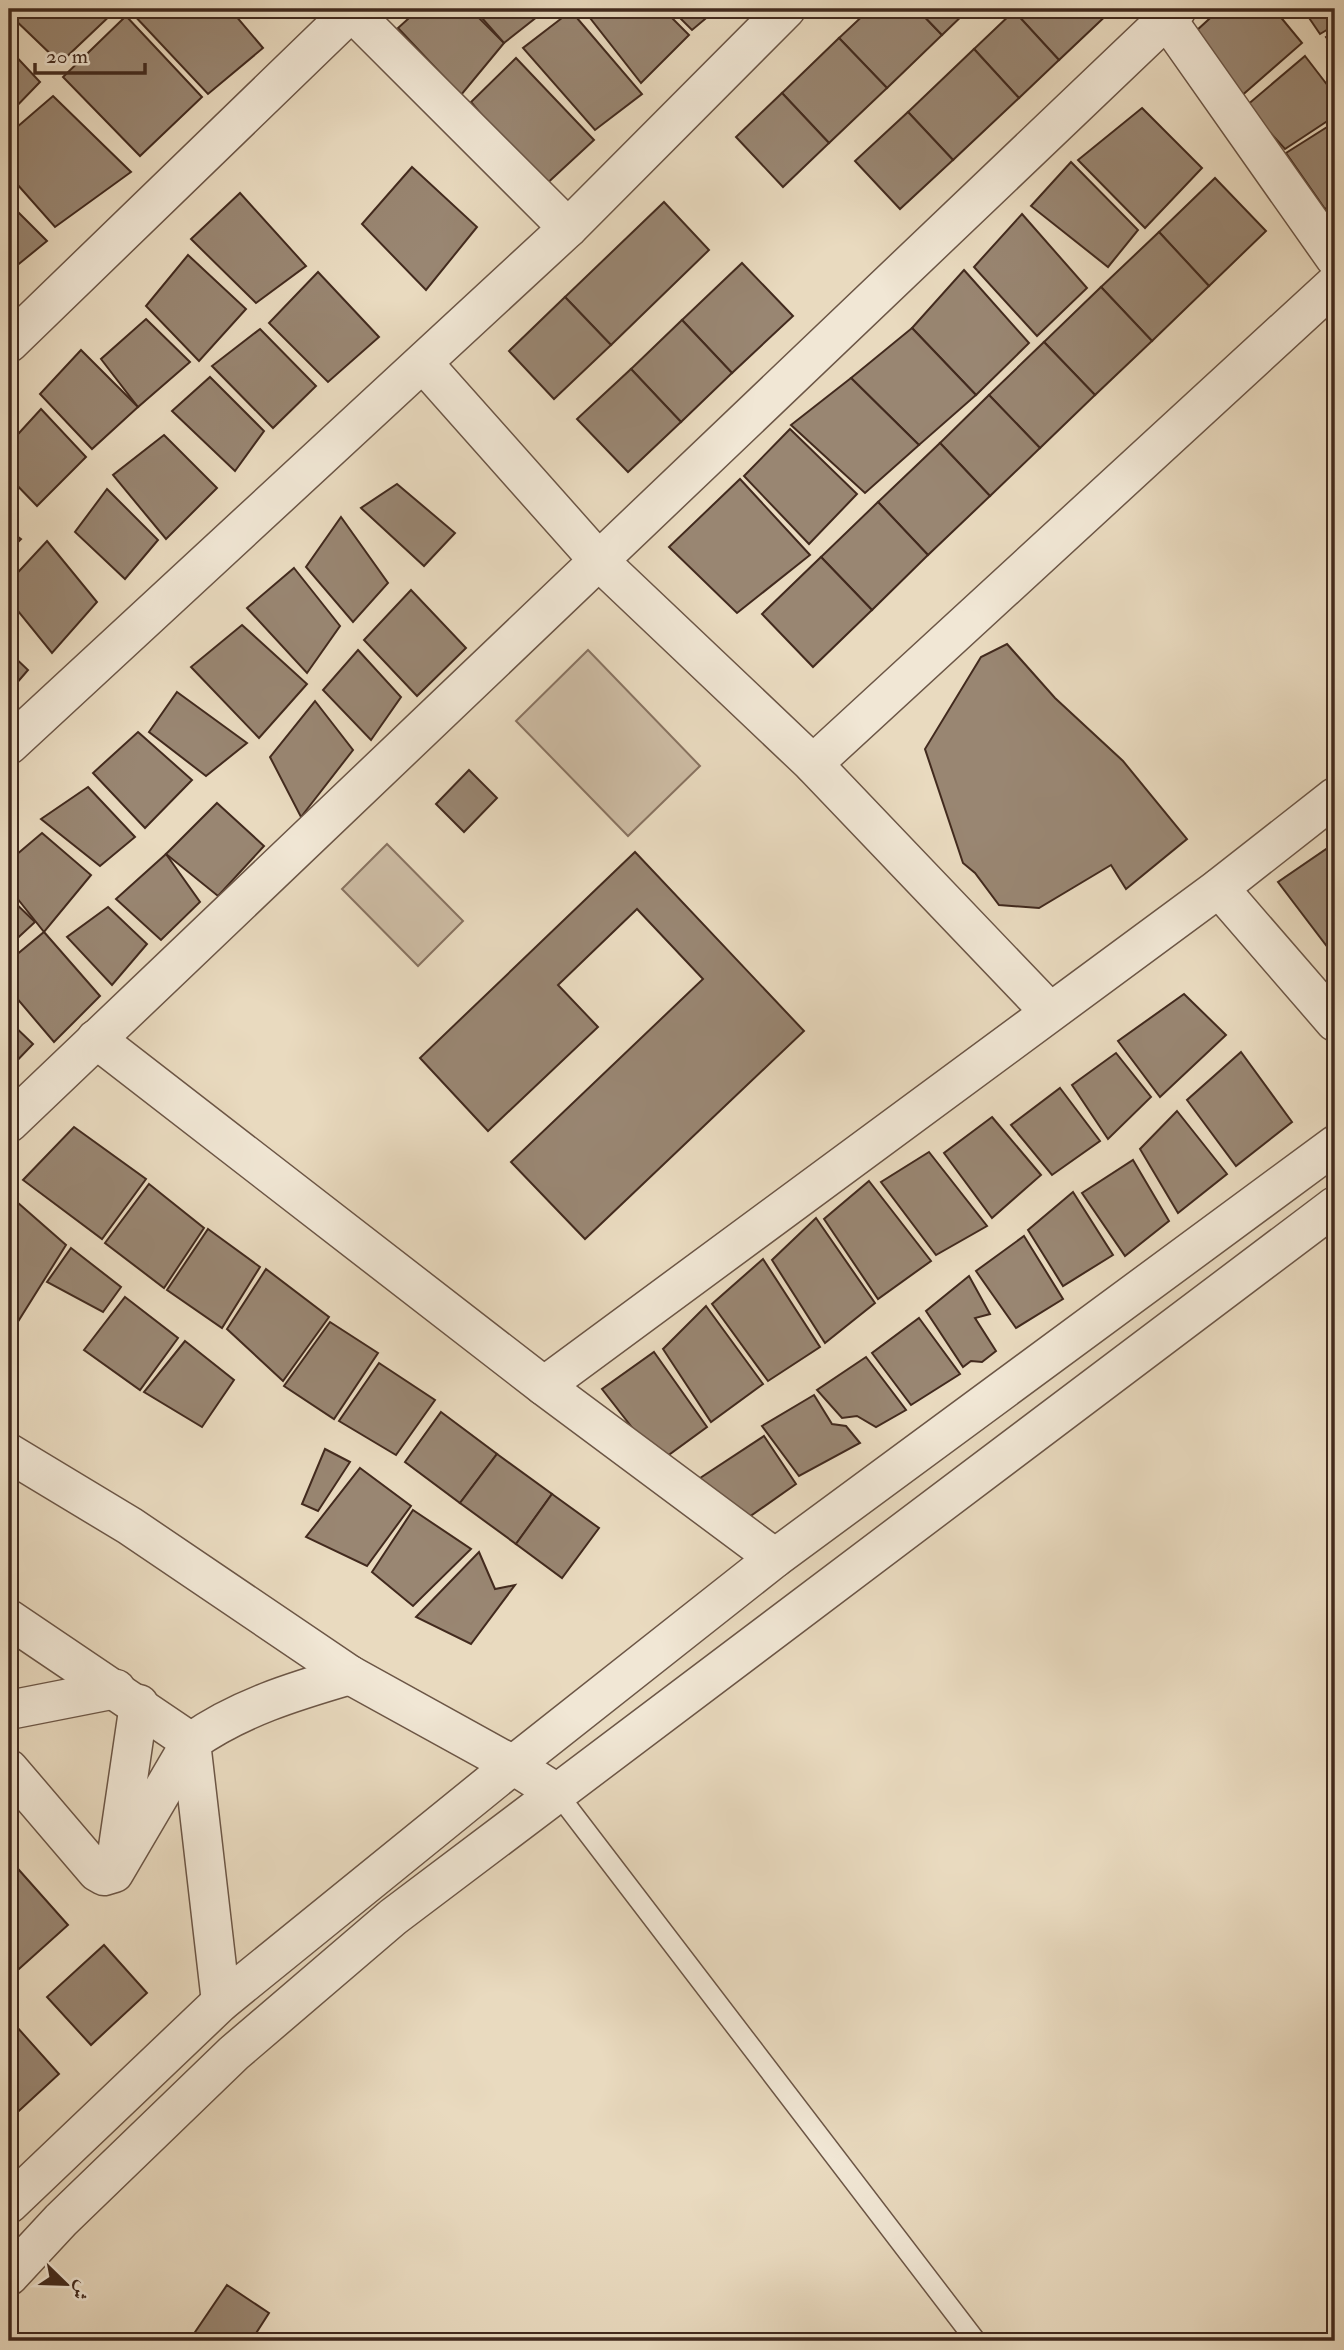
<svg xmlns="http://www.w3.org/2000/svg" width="1344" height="2350" viewBox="0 0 1344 2350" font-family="'IM FELL Double Pica',Amiri,serif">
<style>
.green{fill:#cdbca4;stroke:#887361;stroke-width:2}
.building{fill:#998672;stroke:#422a1e;stroke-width:2}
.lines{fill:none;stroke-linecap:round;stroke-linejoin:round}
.service-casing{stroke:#6c5646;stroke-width:22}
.minor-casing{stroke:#6c5646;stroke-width:41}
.tertiary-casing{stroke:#6c5646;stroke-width:41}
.service{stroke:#f1e7d5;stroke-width:19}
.minor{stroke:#f1e7d5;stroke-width:38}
.tertiary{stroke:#f1e7d5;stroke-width:38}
</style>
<rect width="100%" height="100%" fill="#e9dabf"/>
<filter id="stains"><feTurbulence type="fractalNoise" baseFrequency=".00286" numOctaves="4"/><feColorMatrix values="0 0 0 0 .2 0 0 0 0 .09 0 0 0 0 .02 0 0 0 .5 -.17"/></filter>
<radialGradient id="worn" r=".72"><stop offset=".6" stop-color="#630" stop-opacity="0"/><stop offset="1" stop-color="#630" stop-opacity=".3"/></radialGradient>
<g class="green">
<path d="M588 650 700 766 628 836 516 721Z"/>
<path d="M387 844 463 921 418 966 342 889Z"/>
</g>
<g class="building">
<path d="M9 9H117L60 63 9 14Z"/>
<path d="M137 9H230L263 48 208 94 132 13Z"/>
<path d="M419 9H470L504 43 461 95 398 28Z"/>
<path d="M474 9H547L504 43Z"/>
<path d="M583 9H663L689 35 641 83Z"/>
<path d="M671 9H717L692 30Z"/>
<path d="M870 9H917L942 35 887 88 839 38Z"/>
<path d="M917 9H969L942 35Z"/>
<path d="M1017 9H1113L1059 60 1014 11Z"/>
<path d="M1220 9H1274L1302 43 1239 98 1195 32Z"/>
<path d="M1303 9H1335V25L1320 34Z"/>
<path d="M571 11 642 94 595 130 523 48Z"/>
<path d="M1014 11 1059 60 1019 98 974 49Z"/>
<path d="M126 16 202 97 140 156 63 77Z"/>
<path d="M1335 31V50L1326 37Z"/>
<path d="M839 38 887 88 829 143 782 93Z"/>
<path d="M9 49 40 82 9 114Z"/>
<path d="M974 49 1019 98 953 160 908 112Z"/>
<path d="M1305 56 1335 95V116L1285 149 1246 106Z"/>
<path d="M516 58 594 140 542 188 471 102Z"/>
<path d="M782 93 829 143 783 187 736 137Z"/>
<path d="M53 96 131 172 55 227 9 175V134Z"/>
<path d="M1142 108 1202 168 1145 228 1078 160Z"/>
<path d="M908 112 953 160 900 209 855 161Z"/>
<path d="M1335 122V202L1325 209 1286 153Z"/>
<path d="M1071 162 1138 230 1108 267 1031 206Z"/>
<path d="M412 167 477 227 426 290 362 224Z"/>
<path d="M1215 178 1266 231 1209 286 1159 232Z"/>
<path d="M240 193 306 266 256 303 191 239Z"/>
<path d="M664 202 709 250 611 345 565 297Z"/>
<path d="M9 203 47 241 9 272Z"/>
<path d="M1022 214 1087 288 1037 336 974 267Z"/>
<path d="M1159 232 1209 286 1152 341 1101 287Z"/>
<path d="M188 255 246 309 199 361 146 306Z"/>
<path d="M742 263 793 316 732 373 682 320Z"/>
<path d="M964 270 1029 343 976 395 912 328Z"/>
<path d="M318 272 379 337 328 382 269 323Z"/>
<path d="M1101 287 1152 341 1095 395 1044 342Z"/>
<path d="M565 297 611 345 554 399 509 351Z"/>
<path d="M146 319 190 362 138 407 101 359Z"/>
<path d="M682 320 732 373 681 422 631 369Z"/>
<path d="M912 328 976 395 919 445 851 378Z"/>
<path d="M260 329 316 386 273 428 212 366Z"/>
<path d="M1044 342 1095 395 1040 448 989 395Z"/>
<path d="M81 350 138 407 92 449 40 394Z"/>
<path d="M631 369 681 422 628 472 577 419Z"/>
<path d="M210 377 264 431 235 471 172 411Z"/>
<path d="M851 378 919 445 865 493 791 425Z"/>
<path d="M989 395 1040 448 990 496 940 443Z"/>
<path d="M41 409 86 457 37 506 9 477V444Z"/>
<path d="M790 429 857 494 809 544 744 476Z"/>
<path d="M164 435 217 488 166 539 113 475Z"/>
<path d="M940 443 990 496 928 555 878 502Z"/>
<path d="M740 479 810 555 737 613 669 547Z"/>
<path d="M397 484 455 533 424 566 361 508Z"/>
<path d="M107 489 158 540 125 579 75 532Z"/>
<path d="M878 502 928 555 872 610 821 557Z"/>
<path d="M341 517 388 583 353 622 306 567Z"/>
<path d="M9 530 21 539 9 551Z"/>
<path d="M47 541 97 602 52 653 9 600V582Z"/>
<path d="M821 557 872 610 813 667 762 614Z"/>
<path d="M294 568 340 626 307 673 247 608Z"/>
<path d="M411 590 466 648 417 696 364 640Z"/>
<path d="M242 625 307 684 259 738 191 667Z"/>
<path d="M1007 644 1055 698 1123 761 1187 839 1126 889 1111 865 1039 908 999 905 975 873 963 863 925 749 981 657Z"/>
<path d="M358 650 401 697 371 740 323 690Z"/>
<path d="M9 652 28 670 9 692Z"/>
<path d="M177 692 247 743 206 776 149 732Z"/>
<path d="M315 701 353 750 301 817 270 757Z"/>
<path d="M138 732 192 780 145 828 93 773Z"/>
<path d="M469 770 497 798 464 832 436 804Z"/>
<path d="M88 787 135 837 100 866 41 819Z"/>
<path d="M217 803 264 846 218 896 166 854Z"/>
<path d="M42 833 91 875 44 932 9 888V861Z"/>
<path d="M1335 843V957L1278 882Z"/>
<path d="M635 852 804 1031 585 1239 511 1162 703 979 637 909 558 985 598 1027 488 1131 420 1058Z"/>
<path d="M166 854 200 902 161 940 116 899Z"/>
<path d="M9 897 35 922 9 946Z"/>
<path d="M108 907 147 944 112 985 67 937Z"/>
<path d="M44 932 100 996 54 1042 9 989V961Z"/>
<path d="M1184 994 1226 1035 1160 1097 1118 1041Z"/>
<path d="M9 1021 33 1044 9 1069Z"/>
<path d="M1241 1052 1292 1122 1236 1166 1187 1100Z"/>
<path d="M1116 1053 1151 1097 1108 1139 1072 1085Z"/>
<path d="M1060 1088 1100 1141 1052 1175 1011 1125Z"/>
<path d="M1177 1111 1227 1174 1178 1213 1140 1149Z"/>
<path d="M992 1117 1041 1175 992 1218 944 1153Z"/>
<path d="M74 1127 146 1179 102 1239 23 1180Z"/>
<path d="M929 1152 987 1226 936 1255 881 1182Z"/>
<path d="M1133 1160 1169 1221 1125 1256 1082 1193Z"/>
<path d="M869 1181 931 1261 878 1299 824 1219Z"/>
<path d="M149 1184 204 1228 164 1288 105 1243Z"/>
<path d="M1073 1192 1113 1255 1063 1286 1028 1230Z"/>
<path d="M9 1195 66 1245 9 1336Z"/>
<path d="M816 1218 875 1303 825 1343 772 1260Z"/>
<path d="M208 1229 260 1267 222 1328 167 1290Z"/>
<path d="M1024 1236 1063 1299 1016 1328 976 1271Z"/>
<path d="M71 1248 121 1287 103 1312 47 1282Z"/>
<path d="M763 1259 820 1347 768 1381 712 1304Z"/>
<path d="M266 1269 329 1317 283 1381 227 1329Z"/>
<path d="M969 1276 990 1314 975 1318 996 1351 982 1362 971 1361 963 1367 926 1311Z"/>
<path d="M125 1297 178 1338 140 1390 84 1350Z"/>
<path d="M706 1306 763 1384 711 1422 663 1349Z"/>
<path d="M919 1318 960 1374 911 1405 872 1353Z"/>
<path d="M330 1322 378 1353 334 1419 284 1386Z"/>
<path d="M185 1341 234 1380 202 1427 144 1392Z"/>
<path d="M654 1352 707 1427 659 1462 602 1389Z"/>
<path d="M866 1357 906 1410 876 1427 857 1416 842 1418 817 1390Z"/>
<path d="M379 1363 435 1400 396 1455 339 1421Z"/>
<path d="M814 1395 832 1424 846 1426 860 1443 799 1476 762 1426Z"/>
<path d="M441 1412 497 1454 460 1503 405 1462Z"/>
<path d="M764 1436 796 1484 742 1522 694 1482Z"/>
<path d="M325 1449 350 1462 318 1511 302 1504Z"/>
<path d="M497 1454 552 1494 516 1544 460 1503Z"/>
<path d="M360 1468 411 1506 367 1566 306 1537Z"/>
<path d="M552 1494 599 1528 562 1578 516 1544Z"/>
<path d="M413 1510 471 1549 413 1606 372 1572Z"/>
<path d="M479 1552 495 1589 515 1585 471 1644 416 1617Z"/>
<path d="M11 1861 68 1925 10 1977 9 1864Z"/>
<path d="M104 1945 147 1993 91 2045 47 1997Z"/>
<path d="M16 2026 59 2074 9 2120V2032Z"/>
<path d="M227 2285 269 2313 251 2341H189Z"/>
</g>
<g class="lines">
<defs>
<path id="service" d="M557 1793 976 2341"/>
<g id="minor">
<path d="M349 9 568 228"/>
<path d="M1166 18 1335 258"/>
<path d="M9 343 354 9"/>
<path d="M423 363 599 561 813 764 1049 1011"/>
<path d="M9 745 568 228 786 9"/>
<path d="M813 764 1335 284"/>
<path d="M1219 888 1335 1022"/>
<path d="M96 1039 544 1386 775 1558"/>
<path d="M9 1123 1177 9"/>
<path d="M544 1386 1219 888 1335 797"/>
<path d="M9 1453 130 1526 350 1675 513 1765 557 1793"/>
<path d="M9 1619 191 1742 114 1873 104 1876 97 1872 9 1769"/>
<path d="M9 1710 116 1689"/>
<path d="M117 1854 139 1704"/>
<path d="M221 2002 191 1742C239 1708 295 1691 350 1675"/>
</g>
<g id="tertiary">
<path d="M9 2204 221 2002 513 1765 775 1558 1335 1145"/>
<path d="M9 2276 61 2220 234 2053 393 1917 1335 1206"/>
</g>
</defs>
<use href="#service" class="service-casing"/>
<use href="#minor" class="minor-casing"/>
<use href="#tertiary" class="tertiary-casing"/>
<use href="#service" class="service"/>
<use href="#minor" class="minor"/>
<use href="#tertiary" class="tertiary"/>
</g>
<rect width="1344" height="2350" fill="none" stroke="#e9dabf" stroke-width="35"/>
<rect x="10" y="10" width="1323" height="2329" fill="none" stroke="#422a1e" stroke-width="3.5"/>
<rect x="18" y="18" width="1309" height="2315" fill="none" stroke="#422a1e" stroke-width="2"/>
<g transform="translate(66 2284) rotate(113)" stroke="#f1e7d5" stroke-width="5" paint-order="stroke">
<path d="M0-5L12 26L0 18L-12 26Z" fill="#422a1e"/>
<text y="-10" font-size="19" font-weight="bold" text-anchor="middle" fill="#422a1e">ش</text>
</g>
<path d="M35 63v10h110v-10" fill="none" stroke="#422a1e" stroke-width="3.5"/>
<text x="46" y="63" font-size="21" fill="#422a1e" stroke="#f1e7d5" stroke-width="5" paint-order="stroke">20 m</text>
<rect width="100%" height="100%" filter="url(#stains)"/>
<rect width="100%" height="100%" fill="url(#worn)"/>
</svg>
